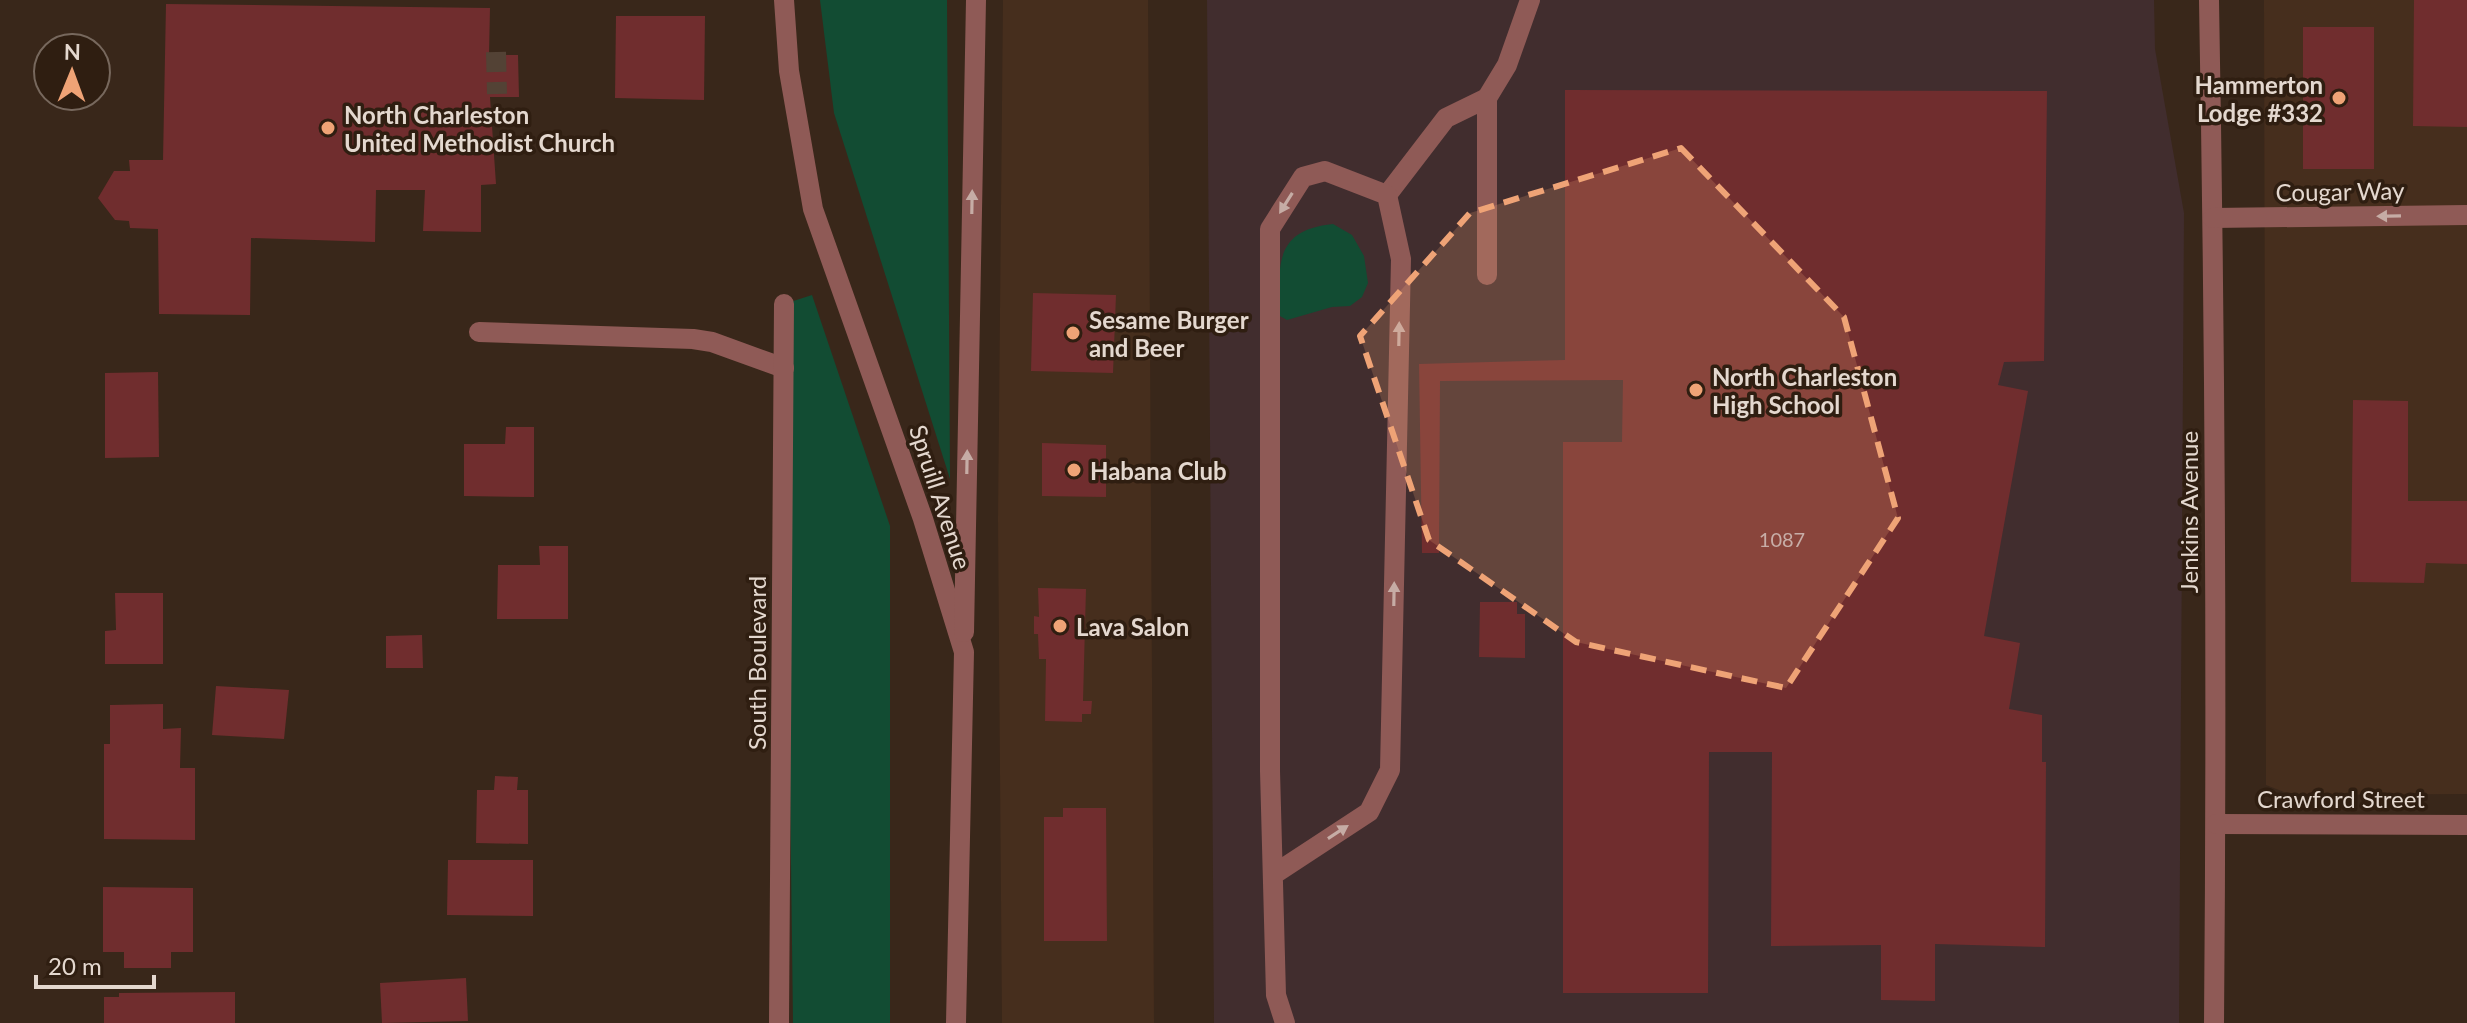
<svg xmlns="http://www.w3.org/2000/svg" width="2467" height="1023" viewBox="0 0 2467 1023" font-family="Lato,sans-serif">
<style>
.built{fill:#462e1d}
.education{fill:#412d2e}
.green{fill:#124c33}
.building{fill:#702d2e}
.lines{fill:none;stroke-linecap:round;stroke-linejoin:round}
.minor-tunnel{stroke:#534235;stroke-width:20;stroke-dasharray:20 10;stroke-linecap:butt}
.minor{stroke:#8f5a56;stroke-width:20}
.oneway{fill:#c6aca5}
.marked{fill:#efa376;fill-opacity:0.2;stroke:#efa376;stroke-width:6;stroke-dasharray:16 10;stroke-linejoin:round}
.poi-dot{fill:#efa376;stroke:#2f1e11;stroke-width:3}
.labels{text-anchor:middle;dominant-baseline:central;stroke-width:7;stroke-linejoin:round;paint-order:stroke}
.number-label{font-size:20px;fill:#c7ada7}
.poi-label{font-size:24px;font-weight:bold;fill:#e4d8cf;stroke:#2f1e11;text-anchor:start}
.street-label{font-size:24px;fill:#e4d8cf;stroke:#2f1e11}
</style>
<rect width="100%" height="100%" fill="#39271a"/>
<g class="built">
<path d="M1003 0H1148L1154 1023H1002L998 519Z"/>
<path d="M2264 0H2467V794L2300 795 2284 792 2266 785Z"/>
</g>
<path class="education" d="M1207 0H2154L2155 49 2184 213 2179 1023H1214Z"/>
<g class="green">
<path d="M820 0H947L950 479 834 113Z"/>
<path d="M1333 224 1352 235 1364 256 1368 283 1362 297 1350 306 1332 307 1287 320 1280 316C1279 268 1272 230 1333 224Z"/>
<path d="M812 295 890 526V1023H793L784 304Z"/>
</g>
<g class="building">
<path d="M2414 0H2467V127L2413 126Z"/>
<path d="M166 4 490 8 489 55H518L519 97H490L496 184 481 185V232L423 231 425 190H376L375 242 251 238 250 315 159 314 158 229 130 228 129 221 115 220 98 198 114 171H130L129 160H163Z"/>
<path d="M616 16H705L704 100 615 98Z"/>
<rect x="2303" y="27" width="71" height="142"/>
<path d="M1565 90 2047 91 2044 361 2004 362 1998 385 2028 391 1984 636 2020 643 2009 709 2042 715V762H2046L2045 947 1935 944V1001L1881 1000V945L1771 946 1772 752H1709L1708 993H1563V442H1622L1623 380 1440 381 1439 553H1422L1419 364 1565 360Z"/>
<path d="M1033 293 1116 295 1113 373 1031 371Z"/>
<path d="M158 372 159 457 105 458V373Z"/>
<path d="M2353 400 2408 401V501H2467V564L2426 563 2424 583 2351 582Z"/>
<path d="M506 427H534V497L464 496V444H505Z"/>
<path d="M1042 443 1106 445V497L1042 496Z"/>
<path d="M539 546H568V619H497L498 565H540Z"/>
<path d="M1038 588 1086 589 1083 701H1092L1091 714H1082V722L1045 721 1046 659H1039L1038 634H1034V616L1039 617Z"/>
<path d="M115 593H163V664H105V631L116 630Z"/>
<path d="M1480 602H1517V614H1525V658L1479 657Z"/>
<path d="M422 635 423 668H386V636Z"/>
<path d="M216 686 289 690 284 739 212 735Z"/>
<path d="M163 704V729L181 728 180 768H195V840L104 839V744H110V705Z"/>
<path d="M495 776 518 777 517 790H528V844L476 843 477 790H494Z"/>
<path d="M1063 808H1106L1107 941H1044V817H1063Z"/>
<path d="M448 860H533V916L447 915Z"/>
<path d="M103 887 193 888V952H171V968H124V952H103Z"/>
<path d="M466 978 468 1021 382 1023 380 983Z"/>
<path d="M235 992V1023H104V997H119V993Z"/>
</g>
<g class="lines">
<path class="minor-tunnel" d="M496 52 497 94"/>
<g class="minor">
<path d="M784 0 789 71 813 209 923 519 964 652 956 1023"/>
<path d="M2209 0C2215 341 2217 682 2214 1023"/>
<path d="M1387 195 1446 118 1487 98"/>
<path d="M2213 218 2467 215"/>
<path d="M1487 275V98L1507 65 1530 0"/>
<path d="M479 332 693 339 712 342 784 368"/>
<path d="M964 632 976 0"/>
<path d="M2216 824 2467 825"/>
<path d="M1273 875 1369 812 1390 770 1401 259 1387 195 1325 171 1303 177 1270 229V771L1276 995 1285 1023"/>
<path d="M779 1023 784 304"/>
</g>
</g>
<defs><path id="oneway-solid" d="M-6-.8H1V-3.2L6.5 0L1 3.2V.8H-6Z" transform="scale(2)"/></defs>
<g class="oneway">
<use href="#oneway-solid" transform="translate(972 202) rotate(-89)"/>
<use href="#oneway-solid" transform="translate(1286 203) rotate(122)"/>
<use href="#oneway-solid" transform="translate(2389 216) rotate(179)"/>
<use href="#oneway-solid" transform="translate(1399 334) rotate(-89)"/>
<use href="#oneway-solid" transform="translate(967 462) rotate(-89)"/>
<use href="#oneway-solid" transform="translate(1394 594) rotate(-89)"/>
<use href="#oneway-solid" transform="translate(1338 832) rotate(-33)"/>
</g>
<path class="marked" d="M1681 148 1844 317 1898 518 1786 688 1576 642 1429 540 1360 336 1470 213Z"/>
<g class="poi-dot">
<circle cx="2339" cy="98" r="8"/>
<circle cx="328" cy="128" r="8"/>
<circle cx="1073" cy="333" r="8"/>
<circle cx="1696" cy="390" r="8"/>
<circle cx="1074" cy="470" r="8"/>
<circle cx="1060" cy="626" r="8"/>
</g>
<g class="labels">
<g class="number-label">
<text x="1782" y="539">1087</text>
</g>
<g class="poi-label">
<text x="2323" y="84" text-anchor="end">Hammerton<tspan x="2323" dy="28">Lodge #332</tspan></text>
<text x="344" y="114">North Charleston<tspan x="344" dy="28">United Methodist Church</tspan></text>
<text x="1089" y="319">Sesame Burger<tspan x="1089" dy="28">and Beer</tspan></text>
<text x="1712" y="376">North Charleston<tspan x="1712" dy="28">High School</tspan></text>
<text x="1090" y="470">Habana Club</text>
<text x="1076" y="626">Lava Salon</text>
</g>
<g class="street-label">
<text transform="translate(2340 191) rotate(-1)">Cougar Way</text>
<text transform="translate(941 497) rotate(72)">Spruill Avenue</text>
<text transform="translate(2188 512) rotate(-90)">Jenkins Avenue</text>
<text transform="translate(756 663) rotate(-90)">South Boulevard</text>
<text x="2341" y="798">Crawford Street</text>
</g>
</g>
<g transform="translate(72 72) rotate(1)"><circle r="38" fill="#2f1e11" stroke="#77685d" stroke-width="2"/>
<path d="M0-6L14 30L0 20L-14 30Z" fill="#efa376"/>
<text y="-12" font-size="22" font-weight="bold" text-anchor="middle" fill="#e4d8cf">N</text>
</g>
<path d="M36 975v12h118v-12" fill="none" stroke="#e4d8cf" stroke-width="4"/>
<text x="48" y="975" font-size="24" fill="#e4d8cf" stroke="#2f1e11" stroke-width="6" paint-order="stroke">20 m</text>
</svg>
